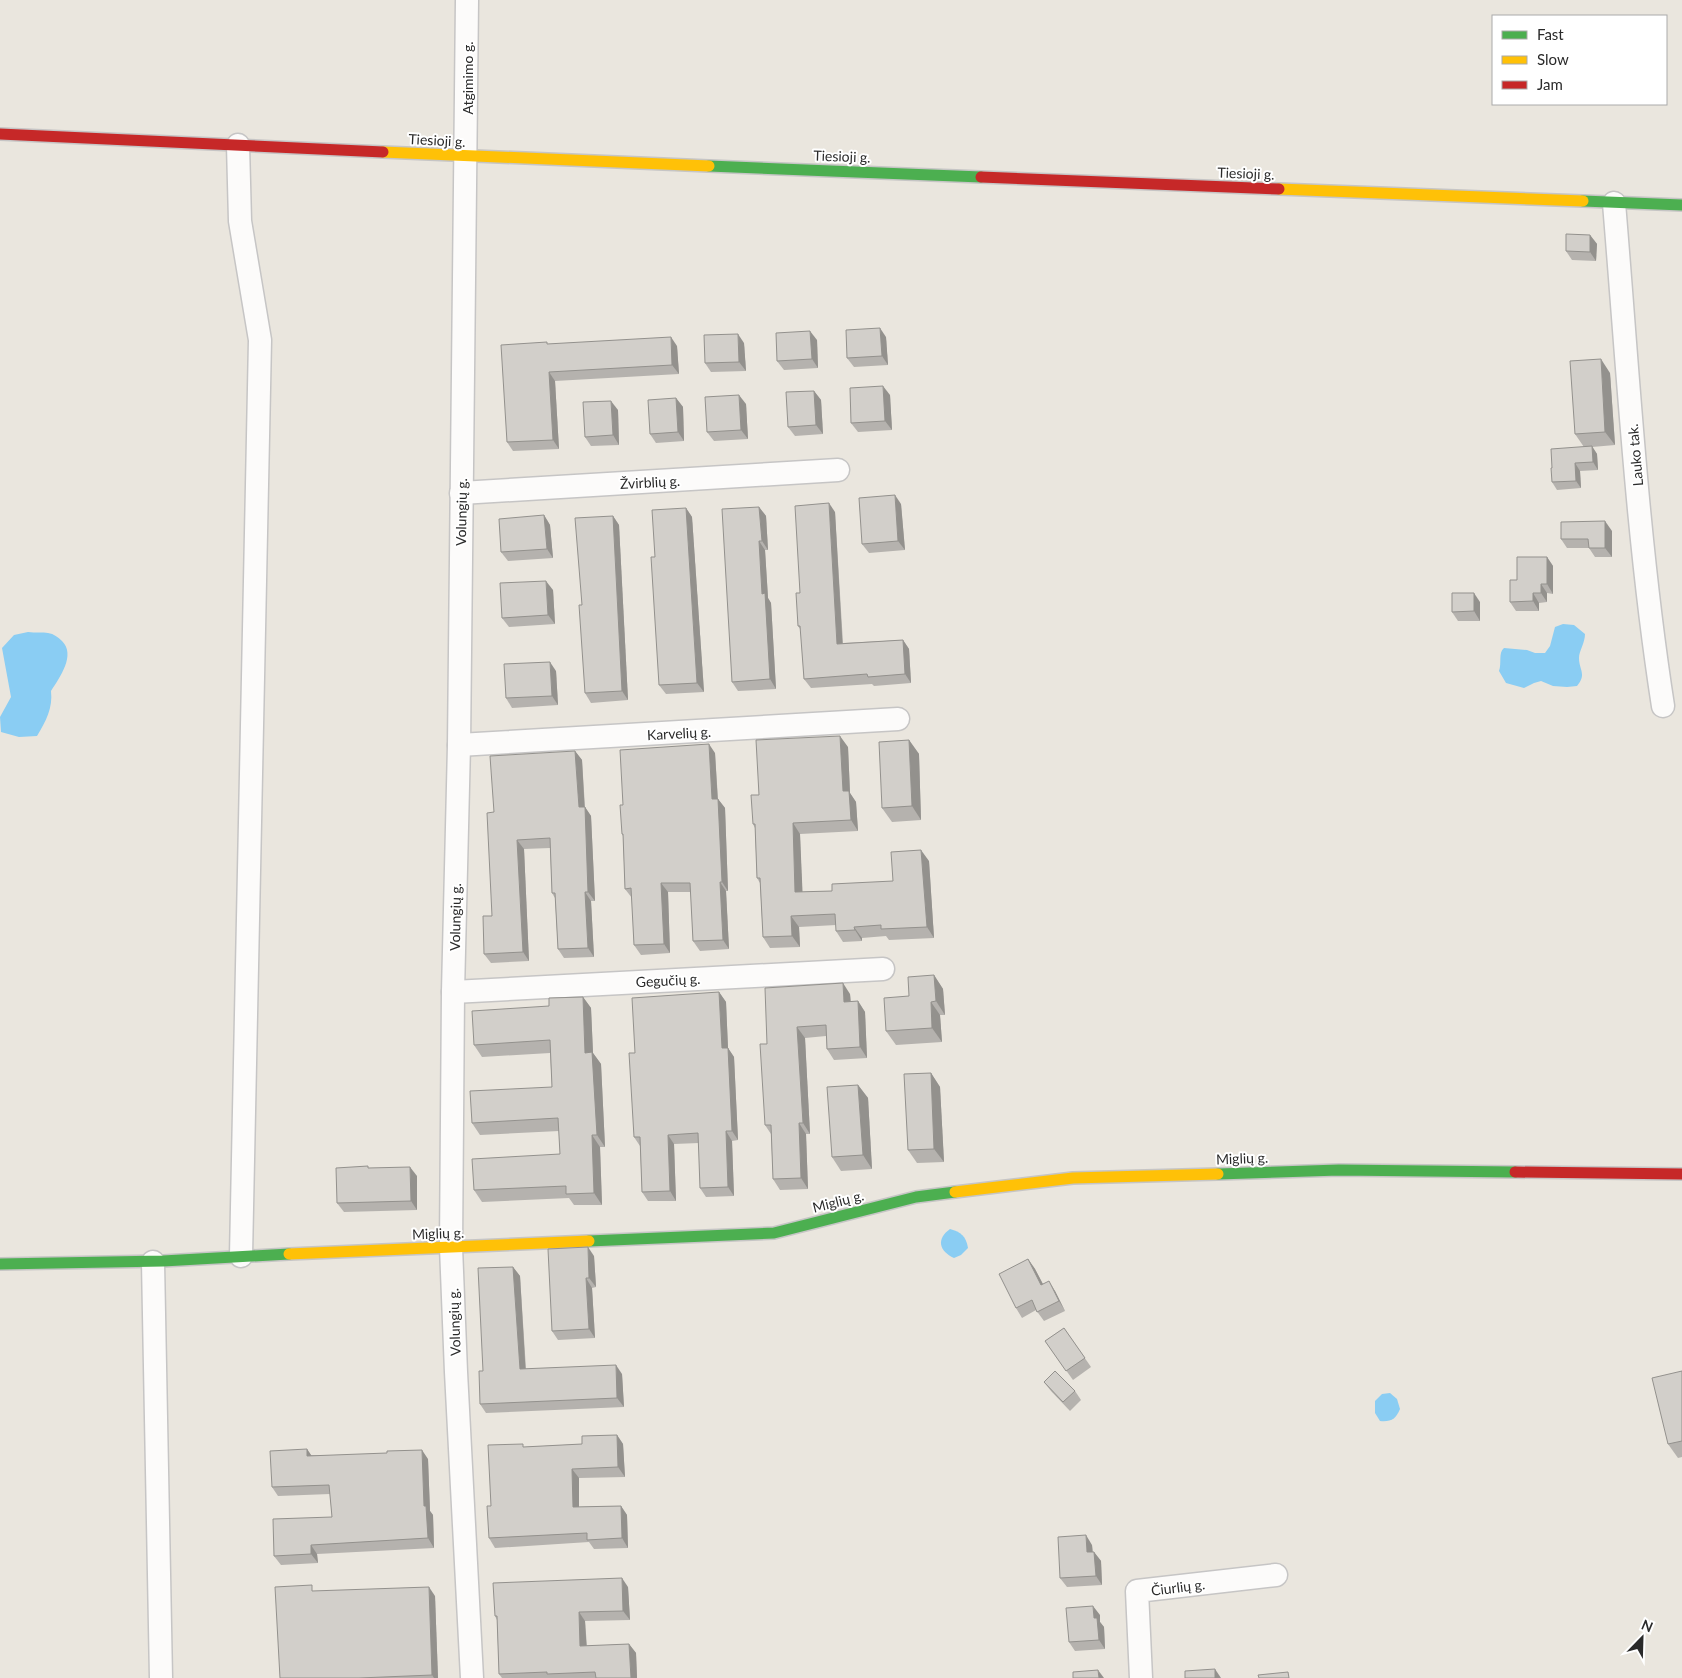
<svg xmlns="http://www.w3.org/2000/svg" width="1682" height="1678" viewBox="0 0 1682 1678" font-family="Lato,sans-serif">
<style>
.water{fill:#8acdf3}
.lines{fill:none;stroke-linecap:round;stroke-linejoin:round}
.street-casing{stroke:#c6c5c5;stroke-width:25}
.fast-casing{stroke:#c6c5c5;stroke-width:14}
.slow-casing{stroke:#c6c5c5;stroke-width:14}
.jam-casing{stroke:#c6c5c5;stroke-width:14}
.street{stroke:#fcfbfa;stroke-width:22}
.fast{stroke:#4caf50;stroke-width:11}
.slow{stroke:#ffc107;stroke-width:11}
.jam{stroke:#c62828;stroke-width:11}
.wall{fill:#b5b2ae}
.shaded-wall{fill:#93918d}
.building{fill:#d2cfca;stroke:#93918d}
.labels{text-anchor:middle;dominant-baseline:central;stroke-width:4;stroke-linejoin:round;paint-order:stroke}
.street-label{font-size:14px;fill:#2a2a2a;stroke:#fff}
</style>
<rect width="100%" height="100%" fill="#eae6de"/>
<g class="water">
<path d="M1563 624 1574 625 1585 634C1585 643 1579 651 1579 658 1579 670 1587 674 1577 686L1567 687 1553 686 1541 681 1534 683 1524 688 1506 683 1499 671C1502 663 1498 653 1504 648L1527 650 1535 653H1545L1550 646 1555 627Z"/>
<path d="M28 632C35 633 43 632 48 633 54 634 58 637 62 641 76 655 60 677 51 691 53 708 46 721 37 736L19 737 1 732 0 717 11 697 2 648 14 635Z"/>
<path d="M950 1229C961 1232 966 1236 968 1248L961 1255 954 1258C939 1251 936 1239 950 1229Z"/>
<path d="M1390 1393 1397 1399 1400 1409C1396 1419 1391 1422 1380 1421L1375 1413V1401L1382 1394Z"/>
</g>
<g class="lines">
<defs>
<g id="street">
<path d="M467 0 459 745 453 992 451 1247 456 1372 472 1678"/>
<path d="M238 145 240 221 260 340 241 1256"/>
<path d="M1614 203C1628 370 1637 539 1663 706"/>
<path d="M461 493 838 470"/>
<path d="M459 745 898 719"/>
<path d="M453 992 883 969"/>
<path d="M153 1262 161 1678"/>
<path d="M1141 1678 1137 1591 1276 1575"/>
</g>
<g id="fast">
<path d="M709 166 981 177"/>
<path d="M1583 201 1682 205"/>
<path d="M1218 1174 1339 1170 1515 1172"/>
<path d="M589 1241 774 1233 916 1197 955 1192"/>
<path d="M0 1264 163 1261 289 1254"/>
</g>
<g id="slow">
<path d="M383 152 709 166"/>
<path d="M1279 189 1583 201"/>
<path d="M955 1192 1073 1178 1218 1174"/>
<path d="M289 1254 589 1241"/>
</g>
<g id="jam">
<path d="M0 134 383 152"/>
<path d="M981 177 1279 189"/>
<path d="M1515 1172 1682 1174"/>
</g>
</defs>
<use href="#street" class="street-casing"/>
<use href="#fast" class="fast-casing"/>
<use href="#slow" class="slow-casing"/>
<use href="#jam" class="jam-casing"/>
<use href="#street" class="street"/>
<use href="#fast" class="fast"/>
<use href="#slow" class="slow"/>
<use href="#jam" class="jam"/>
</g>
<g class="wall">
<path d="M1590 235 1597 244 1596 261 1572 260 1566 251Z"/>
<path d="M886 337 888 365 854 367 847 358Z"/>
<path d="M817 340 818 368 784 370 777 361Z"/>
<path d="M744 343 746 371 711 372 705 363Z"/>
<path d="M548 344 677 346 679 374 555 381 559 449 513 451 507 442Z"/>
<path d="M1610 373 1615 445 1592 447 1597 454 1598 470 1580 471 1581 488 1557 490 1552 482 1584 447 1575 434Z"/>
<path d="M814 391 821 400 823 434 795 436 788 427Z"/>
<path d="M890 395 892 430 858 432 851 423Z"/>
<path d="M676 398 683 407 684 441 656 443 650 434Z"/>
<path d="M746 404 748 439 714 441 707 432Z"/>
<path d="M618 410 619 445 591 446 585 437Z"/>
<path d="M901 504 905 550 869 553 862 544Z"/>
<path d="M759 507 766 516 768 550H765L768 598 771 603 776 689 738 691 732 682Z"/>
<path d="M686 508 692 517 704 692 666 694 659 685Z"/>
<path d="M835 512 843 643 903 640 909 649 911 683 874 686 872 684 811 688 804 679 801 630 798 626 800 593Z"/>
<path d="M544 515 550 525 553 558 508 561 501 552Z"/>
<path d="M613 516 619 525 628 700 591 703 585 693 582 605Z"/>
<path d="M1612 531V557H1595L1589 548H1567L1561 539Z"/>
<path d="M1547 557 1553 566V594L1547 593V602L1539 603V611H1516L1510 602 1517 580Z"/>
<path d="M553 590 555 624 509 627 502 618Z"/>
<path d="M1480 602V621H1458L1452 612Z"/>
<path d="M556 671 558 705 512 708 506 698Z"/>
<path d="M909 740 919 754 921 820 892 822 882 808Z"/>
<path d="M848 747 850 793 856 802 858 831 800 834 802 892 832 891 893 881 929 861 934 938 889 940 886 936 862 938V941L843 942 836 931V925L799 927 800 947 770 948 763 937 760 883 757 878 755 828 753 824 759 795Z"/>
<path d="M575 751 582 760 585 807 591 816 595 901H591L594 957 564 958 558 949 555 898 552 893 550 848 524 849 529 961 491 963 484 954 492 916 494 812Z"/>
<path d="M715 753 718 799 725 808 728 891H726L729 949 700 951 693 941 691 892H668L670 953 641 955 634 945 632 898 625 889 623 836 622 834 623 805Z"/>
<path d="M934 975 943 989 945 1015H940L942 1042 896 1045 886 1031 909 996Z"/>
<path d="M719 992 726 1002 728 1048 734 1057 738 1140 732 1141 734 1196 706 1197 700 1188 699 1143 674 1144 676 1201H648L642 1192 640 1146 634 1137 635 1053Z"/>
<path d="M850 994 851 1001H858L865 1012 867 1058 834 1060 827 1049 826 1036 805 1038 810 1134H806L808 1189 780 1190 773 1179 771 1134 765 1125 767 1044Z"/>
<path d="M583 997 591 1008 593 1053 601 1064 605 1147H600L602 1205H574L569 1198 482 1202 474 1190 560 1154 559 1131 480 1135 472 1123 552 1087 550 1053 482 1057 474 1045 549 1006Z"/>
<path d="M931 1073 940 1087 944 1162 917 1163 908 1150Z"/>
<path d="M858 1085 868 1098 872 1169 841 1171 832 1157Z"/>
<path d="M417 1176V1210L344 1212 337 1203Z"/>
<path d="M594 1256 596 1287 592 1288 595 1338 558 1340 552 1331Z"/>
<path d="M1028 1259 1035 1269 1043 1284 1055 1291 1065 1311 1044 1321 1036 1310 1022 1318 1016 1308Z"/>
<path d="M513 1267 520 1276 526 1369 622 1374 624 1407 486 1413 480 1404 483 1371Z"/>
<path d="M1064 1328 1091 1367 1073 1380 1045 1341Z"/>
<path d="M1682 1371V1457L1678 1458 1668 1444Z"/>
<path d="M1044 1382 1075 1391 1081 1400 1070 1411 1051 1391Z"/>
<path d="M617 1435 623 1444 625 1477 579 1478V1507L621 1506 627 1515 628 1548 594 1549 589 1542 495 1548 489 1538 491 1506 525 1447 582 1444Z"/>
<path d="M307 1449 311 1455 428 1459 430 1511 433 1515 434 1548 317 1554 318 1563 281 1565 274 1556 332 1517 330 1494 278 1496 272 1487Z"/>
<path d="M1092 1545 1093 1552H1094L1101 1561 1102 1585 1067 1587 1060 1578Z"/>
<path d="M628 1587 630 1620 585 1621 587 1646 629 1644 636 1653 637 1678H502L499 1674 497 1620 495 1616Z"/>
<path d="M316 1591 435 1596 438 1678H280Z"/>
<path d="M1100 1615V1622L1104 1627 1105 1649 1075 1651 1069 1642Z"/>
</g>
<g class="shaded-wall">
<path d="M1590 235 1597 244 1596 261 1590 252Z"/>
<path d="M880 328 886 337 888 365 882 356Z"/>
<path d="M810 331 817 340 818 368 812 359Z"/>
<path d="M738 334 744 343 746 371 739 362Z"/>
<path d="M671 337 677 346 679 374 672 365Z"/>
<path d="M1601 359 1610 373 1615 445 1605 432Z"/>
<path d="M549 372 555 381 559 449 553 440Z"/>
<path d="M883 386 890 395 892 430 885 421Z"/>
<path d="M814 391 821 400 823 434 816 425Z"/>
<path d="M739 395 746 404 748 439 741 430Z"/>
<path d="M676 398 683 407 684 441 678 432Z"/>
<path d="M611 401 618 410 619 445 613 435Z"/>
<path d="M1592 446 1597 454 1598 470 1593 462Z"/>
<path d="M1575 463 1580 471 1581 488 1576 481Z"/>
<path d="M895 495 901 504 905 550 898 541Z"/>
<path d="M829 503 835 512 843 653 837 644Z"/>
<path d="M759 507 766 516 768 550 762 541Z"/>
<path d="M686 508 692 517 704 692 697 683Z"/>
<path d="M544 515 550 525 553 558 547 549Z"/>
<path d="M613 516 619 525 628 700 622 691Z"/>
<path d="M1605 521 1612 531V557L1605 548Z"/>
<path d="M759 541 765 550 768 598 771 603 776 689 770 679 762 594Z"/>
<path d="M1547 557 1553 566V594L1547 584Z"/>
<path d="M546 581 553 590 555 624 548 615Z"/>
<path d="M1541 584 1547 593V602L1541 593Z"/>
<path d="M1474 593 1480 602V621L1474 611Z"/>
<path d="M1533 593 1539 603V611L1533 601Z"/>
<path d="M903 640 909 649 911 683 905 674Z"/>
<path d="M550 662 556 671 558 705 552 696Z"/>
<path d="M840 736 848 747 850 793 856 802 858 831 851 820 843 791Z"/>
<path d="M909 740 919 754 921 820 912 806Z"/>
<path d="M709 744 715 753 718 804V799L725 808 728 891 722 882 712 799Z"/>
<path d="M575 751 582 760 585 815V807L591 816 595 901 588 892 579 807Z"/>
<path d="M793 823 800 834 803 903 795 892Z"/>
<path d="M517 840 524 849 529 961 523 952Z"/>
<path d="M921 850 929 861 934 938 927 927Z"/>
<path d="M720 882 726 891 729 949 723 940Z"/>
<path d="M661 883 668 892 670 953 664 944Z"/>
<path d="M585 892 591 901 594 957 588 948Z"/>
<path d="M791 916 799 927 800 947 792 936Z"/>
<path d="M854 927 862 938V941L855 930Z"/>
<path d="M934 975 943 989 945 1015 936 1001Z"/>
<path d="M843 983 850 994 851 1012 844 1002Z"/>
<path d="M719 992 726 1002 728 1048 734 1057 738 1140 732 1131 722 1048Z"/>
<path d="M583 997 591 1008 593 1053 601 1064 605 1147 597 1135 585 1053Z"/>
<path d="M858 1001 865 1012 867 1058 860 1047Z"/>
<path d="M931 1002 940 1015 942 1042 932 1028Z"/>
<path d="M797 1027 805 1038 810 1134 803 1123Z"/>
<path d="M931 1073 940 1087 944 1162 934 1149Z"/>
<path d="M858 1085 868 1098 872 1169 863 1155Z"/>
<path d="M799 1123 806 1134 808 1189 801 1178Z"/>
<path d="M726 1131 732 1141 734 1196 728 1187Z"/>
<path d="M592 1135 600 1147 602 1205 594 1193Z"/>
<path d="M668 1135 674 1144 676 1201 670 1191Z"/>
<path d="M410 1167 417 1176V1210L411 1201Z"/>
<path d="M588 1247 594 1256 596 1287 589 1278Z"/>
<path d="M1028 1259 1035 1269 1048 1294 1041 1285Z"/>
<path d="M513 1267 520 1276 526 1378 520 1369Z"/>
<path d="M586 1278 592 1288 595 1338 589 1329Z"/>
<path d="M1049 1281 1055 1291 1065 1311 1059 1301Z"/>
<path d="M616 1365 622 1374 624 1407 617 1398Z"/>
<path d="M617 1435 623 1444 625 1477 618 1467Z"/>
<path d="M307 1449 313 1458 307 1456Z"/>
<path d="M422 1450 428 1459 430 1511 433 1515 434 1548 428 1538 424 1506Z"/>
<path d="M572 1469 579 1478V1517L573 1507Z"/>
<path d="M621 1506 627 1515 628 1548 622 1538Z"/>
<path d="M1086 1535 1092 1545 1093 1561 1087 1552Z"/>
<path d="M311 1545 317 1554 318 1563 311 1554Z"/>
<path d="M1094 1552 1101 1561 1102 1585 1096 1576Z"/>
<path d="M622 1578 628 1587 630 1620 623 1611Z"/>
<path d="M429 1587 435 1596 438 1678H434L432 1675Z"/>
<path d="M1093 1606 1100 1615V1622L1104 1627 1105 1649 1099 1640 1094 1618Z"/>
<path d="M579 1612 585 1621 587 1656 580 1646Z"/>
<path d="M629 1644 636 1653 637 1678H631Z"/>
<path d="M1215 1669 1221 1678H1215Z"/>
<path d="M1098 1670 1104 1678H1099Z"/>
</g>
<g class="building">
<path d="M1566 234 1590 235V252L1566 251Z"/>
<path d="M880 328 882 356 847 358 846 330Z"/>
<path d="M810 331 812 359 777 361 776 333Z"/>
<path d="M738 334 739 362 705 363 704 335Z"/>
<path d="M671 337 672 365 549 372 553 440 507 442 501 345 547 342V344Z"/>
<path d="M1601 359 1605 432 1575 434 1570 361Z"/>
<path d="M883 386 885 421 851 423 850 388Z"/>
<path d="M814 391 816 425 788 427 786 392Z"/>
<path d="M739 395 741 430 707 432 705 397Z"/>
<path d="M676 398 678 432 650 434 648 400Z"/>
<path d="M611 401 613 435 585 437 583 402Z"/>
<path d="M1592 446 1593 462 1575 463 1576 481 1552 482 1551 468H1552L1551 449Z"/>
<path d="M895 495 898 541 862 544 859 498Z"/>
<path d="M829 503 837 644 903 640 905 674 868 677 867 674 804 679 800 626H798L796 593H800L795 506Z"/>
<path d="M759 507 762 541H759L762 594 765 593 770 679 732 682 722 509Z"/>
<path d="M686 508 697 683 659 685 651 557H655L652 510Z"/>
<path d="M544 515 547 549 501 552 499 519Z"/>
<path d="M613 516 622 691 585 693 579 605H582L575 518Z"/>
<path d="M1605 521V548H1589L1588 539H1561V522Z"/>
<path d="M1517 557H1547V584H1541V593H1533V601L1510 602V580H1517Z"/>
<path d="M546 581 548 615 502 618 500 583Z"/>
<path d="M1452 593H1474V611L1452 612Z"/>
<path d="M550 662 552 696 506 698 504 664Z"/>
<path d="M840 736 843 791H849L851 820 793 823 795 892 832 891V884L893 881 891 852 921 850 927 927 881 929V925L854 927 855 930 836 931 835 914 791 916 792 936 763 937 760 878H757L755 824H753L751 795H759L756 740Z"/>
<path d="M909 740 912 806 882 808 879 742Z"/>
<path d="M709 744 712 799H718L722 882H720L723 940 693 941 690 883H661L664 944 634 945 631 888 625 889 623 834H622L620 805H623L620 750Z"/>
<path d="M575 751 579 807H585L588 892H585L588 948 558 949 555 893H552L550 838 517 840 523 952 484 954 483 916H492L487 813 494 812 490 756Z"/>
<path d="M934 975 936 1001 931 1002 932 1028 886 1031 884 998 909 996 908 977Z"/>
<path d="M843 983 844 1002 858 1001 860 1047 827 1049 826 1025 797 1027 803 1123H799L801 1178 773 1179 771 1125H765L760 1044H767L765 988Z"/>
<path d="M719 992 722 1048H728L732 1131H726L728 1187 700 1188 698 1133 668 1135 670 1191 642 1192 640 1137H634L629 1053H635L632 998Z"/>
<path d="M583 997 585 1053 592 1052 597 1135H592L594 1193 566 1194V1186L474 1190 472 1159 560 1154 558 1118 472 1123 470 1091 552 1087 550 1040 474 1045 472 1011 549 1006V998Z"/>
<path d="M931 1073 934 1149 908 1150 904 1074Z"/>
<path d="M858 1085 863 1155 832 1157 827 1087Z"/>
<path d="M368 1166V1168L410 1167 411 1201 337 1203 336 1168Z"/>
<path d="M588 1247 589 1278H586L589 1329 552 1331 548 1249Z"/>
<path d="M1028 1259 1041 1285 1049 1281 1059 1301 1037 1312 1032 1300 1016 1308 999 1274Z"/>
<path d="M513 1267 520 1369 616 1365 617 1398 480 1404 479 1371H483L478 1268Z"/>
<path d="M1064 1328 1085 1358 1066 1371 1045 1341Z"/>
<path d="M1055 1371 1075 1391 1063 1402 1044 1382Z"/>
<path d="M1682 1371V1441L1668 1444 1652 1378Z"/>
<path d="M617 1435 618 1467 572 1469 573 1507 621 1506 622 1538 587 1540V1533L489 1538 487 1506H491L488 1445 523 1444V1447L582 1444V1436Z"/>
<path d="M307 1449V1456L387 1453V1451L422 1450 424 1506H426L428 1538 311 1545V1554L274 1556 273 1519 332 1517 329 1485 272 1487 270 1451Z"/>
<path d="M1086 1535 1087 1552H1094L1096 1576 1060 1578 1058 1537Z"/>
<path d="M622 1578 623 1611 579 1612 580 1646 629 1644 631 1678H596L595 1672 547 1674V1672L499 1674 497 1616H495L493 1583Z"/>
<path d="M312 1585V1591L429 1587 432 1675 359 1678H280L275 1587Z"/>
<path d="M1093 1606 1094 1618H1097L1099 1640 1069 1642 1066 1608Z"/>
<path d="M1215 1669V1678H1185V1671Z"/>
<path d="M1098 1670 1099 1678H1073V1672Z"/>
<path d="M1288 1672 1289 1678H1259L1258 1675Z"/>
</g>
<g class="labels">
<g class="street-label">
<text transform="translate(467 78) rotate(-90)">Atgimimo g.</text>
<text transform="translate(437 140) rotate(3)">Tiesioji g.</text>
<text transform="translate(842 156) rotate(2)">Tiesioji g.</text>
<text transform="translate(1246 173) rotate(2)">Tiesioji g.</text>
<text transform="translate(1635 455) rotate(-95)">Lauko tak.</text>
<text transform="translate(650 482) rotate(-3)">Žvirblių g.</text>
<text transform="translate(461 512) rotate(-89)">Volungių g.</text>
<text transform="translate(679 733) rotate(-3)">Karvelių g.</text>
<text transform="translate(455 917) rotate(-89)">Volungių g.</text>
<text transform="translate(668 980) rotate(-3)">Gegučių g.</text>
<text transform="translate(1242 1158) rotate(-2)">Miglių g.</text>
<text transform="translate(838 1201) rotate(-14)">Miglių g.</text>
<text transform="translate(438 1233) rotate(-2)">Miglių g.</text>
<text transform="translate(454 1322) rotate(-92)">Volungių g.</text>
<text transform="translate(1178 1587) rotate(-7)">Čiurlių g.</text>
</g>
</g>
<rect x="1492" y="15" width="175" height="90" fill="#ffffff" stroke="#aaaaaa"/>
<rect x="1502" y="31" width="25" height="8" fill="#4caf50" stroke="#aaaaaa"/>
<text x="1537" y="40" font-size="15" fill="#2a2a2a">Fast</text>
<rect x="1502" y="56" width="25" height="8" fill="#ffc107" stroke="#aaaaaa"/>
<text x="1537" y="65" font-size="15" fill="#2a2a2a">Slow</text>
<rect x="1502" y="81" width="25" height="8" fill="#c62828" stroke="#aaaaaa"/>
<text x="1537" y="90" font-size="15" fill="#2a2a2a">Jam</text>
<g transform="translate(1642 1638) rotate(23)" stroke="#ffffff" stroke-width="4" paint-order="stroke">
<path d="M0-4L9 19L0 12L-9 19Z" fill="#2a2a2a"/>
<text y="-8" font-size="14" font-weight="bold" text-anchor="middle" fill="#2a2a2a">N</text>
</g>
</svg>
